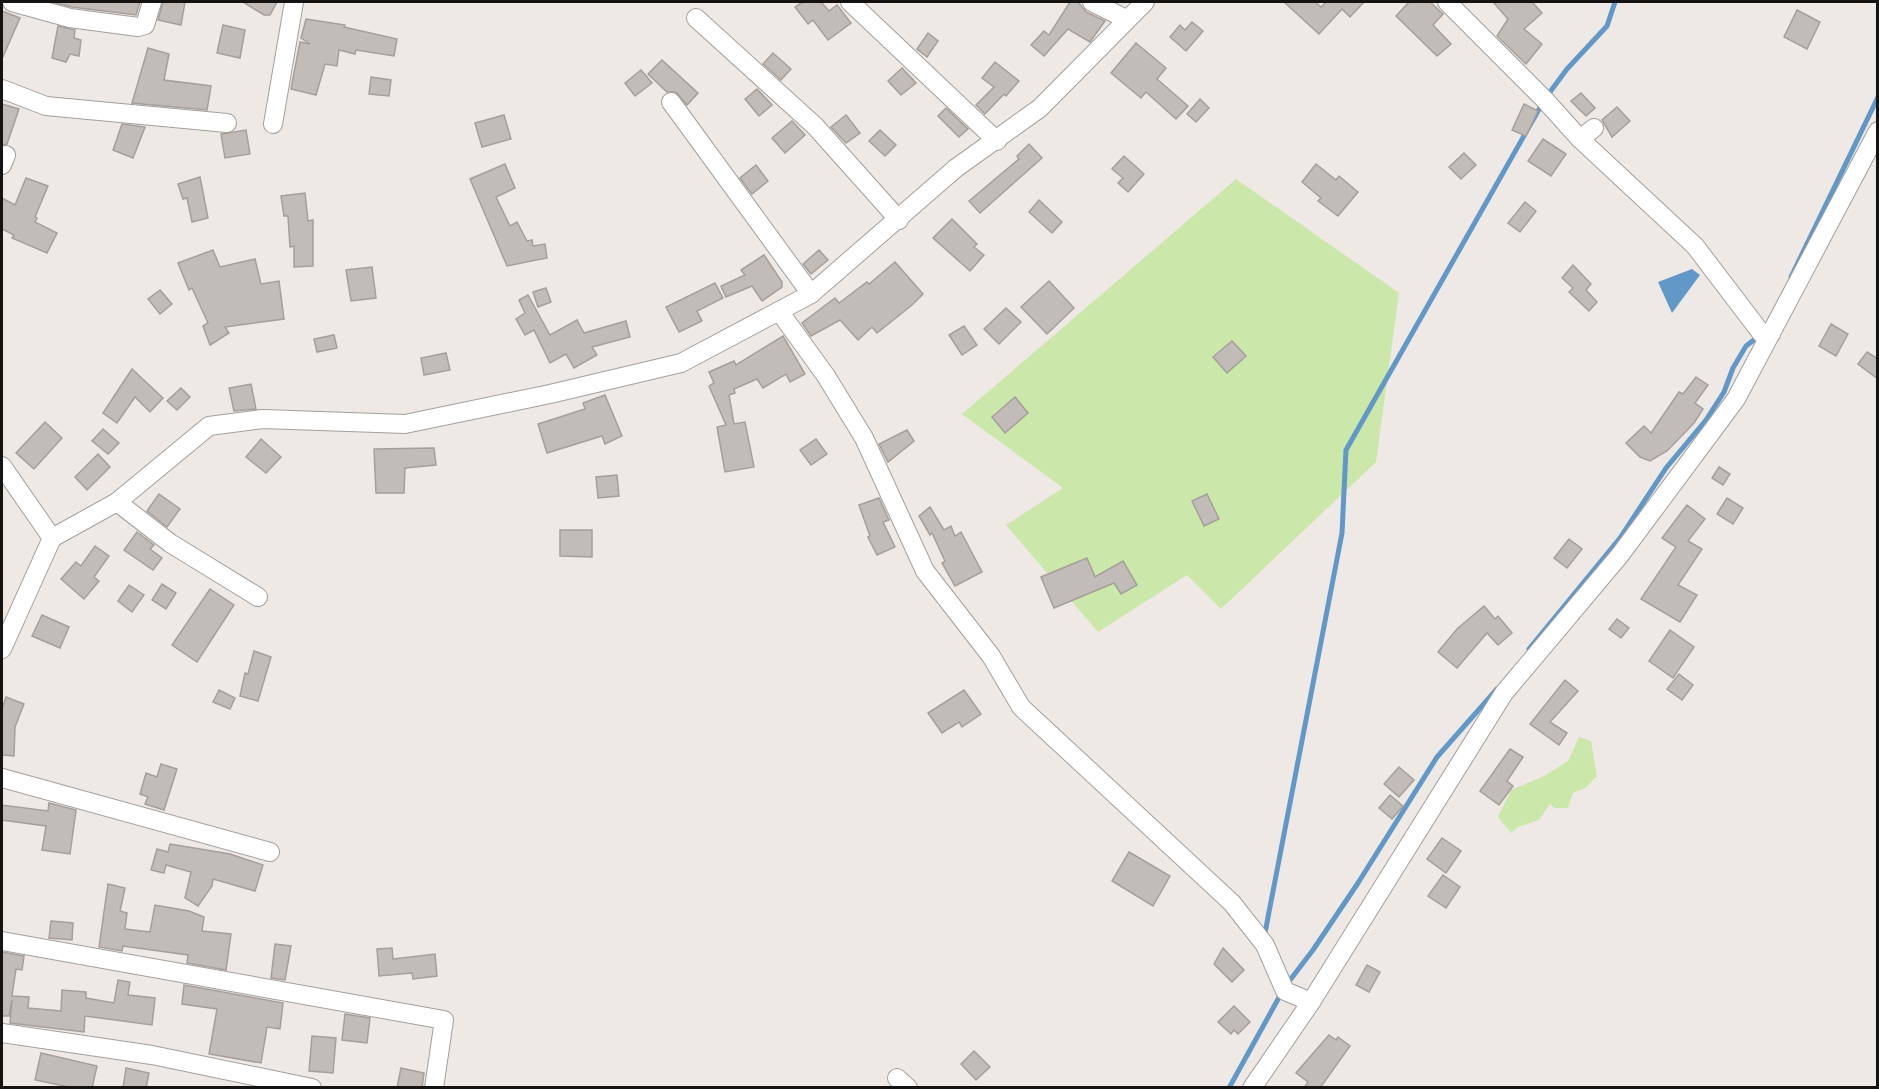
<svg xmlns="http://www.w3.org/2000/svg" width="1879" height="1089" viewBox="0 0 1879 1089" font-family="Inter,sans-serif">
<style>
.green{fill:#cbe7aa}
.water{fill:#6198c8}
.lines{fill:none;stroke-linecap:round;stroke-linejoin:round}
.stream{stroke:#6198c8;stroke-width:5}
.building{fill:#c1bcb8;stroke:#a59f9c;stroke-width:1.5}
.minor-casing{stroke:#a49f9b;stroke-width:20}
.minor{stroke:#fff;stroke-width:18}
</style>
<rect width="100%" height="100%" fill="#efe9e5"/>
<g class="green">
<path d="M1236 179 1399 293 1376 462 1221 609 1187 575 1098 632 1006 525 1063 488 962 414Z"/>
<path d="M1579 737 1591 741 1597 776 1585 788 1573 793 1568 808H1555L1550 804 1539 820 1518 827 1511 833 1498 817 1511 790 1544 776 1568 761Z"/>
</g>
<path class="water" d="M1692 269 1700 275 1672 313 1658 282Z"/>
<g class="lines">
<g class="stream">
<path d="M1547 96 1567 69 1607 26 1615 2"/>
<path d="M1791 277 1878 97"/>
<path d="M1529 649 1620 538 1666 468 1706 420 1724 392 1733 368 1746 346 1759 336"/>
<path d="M1264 938 1342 533 1346 450 1542 104"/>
<path d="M1287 984 1313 950 1358 883 1437 757 1497 689"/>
<path d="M1229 1088 1282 992"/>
</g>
</g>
<g class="building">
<path d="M52 2H140L136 15 72 7Z"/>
<path d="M163 2H185L181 25 158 20Z"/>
<path d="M243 2H277L270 15H264Z"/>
<path d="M803 2H821L829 11 837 5 851 23 828 40 813 20 808 24 795 7Z"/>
<path d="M1070 2H1078L1086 12 1105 21 1090 42 1068 29 1044 56 1031 45 1044 31 1049 35Z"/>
<path d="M1284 2H1315L1321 7 1326 2H1364L1350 17 1342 9 1319 34Z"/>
<path d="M1409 2H1430L1443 14 1433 25 1451 44 1437 56 1396 16Z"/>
<path d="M1493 2H1532L1542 13 1524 29 1542 44 1526 64 1497 36 1508 19Z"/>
<path d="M1797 10 1820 22 1807 49 1784 37Z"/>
<path d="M2 11 20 18 2 59Z"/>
<path d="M306 19 345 25 344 27 397 39 394 56 356 50 355 54 339 50 337 66 325 64 316 95 291 89 300 42 310 44 301 38Z"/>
<path d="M1192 22 1203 31 1186 51 1170 37 1180 25 1185 30Z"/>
<path d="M223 25 245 30 240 58 217 53Z"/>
<path d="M58 26 75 30 74 38 81 40 79 56 70 54 66 62 52 58Z"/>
<path d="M928 33 938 41 927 57 917 49Z"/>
<path d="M1136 43 1166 68 1157 79 1188 106 1176 119 1146 92 1141 98 1111 73Z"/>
<path d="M148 48 169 54 164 80 211 86 207 110 132 103Z"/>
<path d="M773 53 791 69 781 80 763 64Z"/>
<path d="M662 60 698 93 687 105 676 92H667L648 74Z"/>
<path d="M995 62 1019 81 1006 96 1004 94 985 114 976 105 994 87 982 78Z"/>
<path d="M902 68 916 83 901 95 888 81Z"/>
<path d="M641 70 652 83 635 96 625 83Z"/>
<path d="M371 77 391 80 389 96 369 94Z"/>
<path d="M757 89 772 105 759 116 745 99Z"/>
<path d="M1581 93 1595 108 1586 116 1571 101Z"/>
<path d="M1200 99 1209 108 1196 122 1187 114Z"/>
<path d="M2 104 19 109 7 144 2 145Z"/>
<path d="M1524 104 1538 111 1526 136 1512 130Z"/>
<path d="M1617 107 1630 121 1612 137 1602 120Z"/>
<path d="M946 108 968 129 959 137 938 116Z"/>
<path d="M504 115 511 139 482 147 475 123Z"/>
<path d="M846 115 860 133 846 143 831 127Z"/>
<path d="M792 121 805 135 785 153 772 138Z"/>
<path d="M122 124 145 127 133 158 113 150Z"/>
<path d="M246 130 250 154 225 158 221 134Z"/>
<path d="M880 130 896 145 885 156 869 141Z"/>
<path d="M1543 139 1566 154 1551 176 1528 161Z"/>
<path d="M1029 144 1042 158 980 213 969 201 1019 159 1017 156Z"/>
<path d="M1464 153 1476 165 1461 179 1449 167Z"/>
<path d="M1124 156 1144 174 1128 192 1118 183 1123 178 1112 169Z"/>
<path d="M505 164 515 188 496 197 510 226 517 222 527 241 532 240 533 246 545 244 547 258 507 266 470 179Z"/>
<path d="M1316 164 1336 180 1339 176 1358 192 1338 216 1318 201 1321 198 1302 182Z"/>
<path d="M756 165 768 181 752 194 740 178Z"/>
<path d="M200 177 208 218 192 222 187 198 183 199 178 184Z"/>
<path d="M26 178 48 186 35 217 37 218 35 222 57 233 47 253 12 238 14 235 2 229V198L15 205Z"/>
<path d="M305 193 308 221 313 220V266L294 267V246L290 247 288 216H284L281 196Z"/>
<path d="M1039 200 1062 222 1052 233 1029 212Z"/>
<path d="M1525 202 1536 211 1520 232 1508 223Z"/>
<path d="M952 219 977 244 974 247 984 255 970 271 933 238Z"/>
<path d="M213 250 220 267 255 259 261 284 279 281 284 319 225 327 229 333 210 345 203 326 208 323 192 288 189 290 178 263Z"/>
<path d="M819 250 828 260 811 274 803 264Z"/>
<path d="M764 255 782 282V287L762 301 752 286 726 297 721 286 745 275 741 270Z"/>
<path d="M895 262 923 294 912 305 877 333 872 327 858 340 840 320 811 336 802 323 835 298 839 303 867 282 869 284Z"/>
<path d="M1573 265 1591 284 1586 290 1597 302 1589 311 1569 292 1573 288 1562 278Z"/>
<path d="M372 267 376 298 351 301 346 270Z"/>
<path d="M1049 281 1074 308 1047 334 1021 307Z"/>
<path d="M715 283 723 298 697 311 702 321 679 332 666 307Z"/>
<path d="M546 288 551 302 538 307 533 292Z"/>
<path d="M160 290 172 304 160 314 148 299Z"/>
<path d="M528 295 550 335 577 320 584 333 626 321 630 337 592 347 597 355 574 368 566 354 550 363 534 330 525 335 516 319 525 313 519 300Z"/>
<path d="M1006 308 1021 322 999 344 984 329Z"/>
<path d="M1831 324 1848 334 1836 356 1819 346Z"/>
<path d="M964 326 977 345 962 355 949 335Z"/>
<path d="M334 335 337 348 317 352 314 339Z"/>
<path d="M783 336 805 374 790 382 786 374 763 388 757 379 734 389 735 393 729 395 734 424 745 422 754 467 725 472 717 427 726 425 709 386 714 383 709 372 734 361 736 365Z"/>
<path d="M1232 341 1246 356 1227 373 1213 357Z"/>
<path d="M1867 352 1878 359V379L1858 364Z"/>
<path d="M446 353 450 370 424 375 421 358Z"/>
<path d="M132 369 163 398 150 412 135 397 117 423 103 413Z"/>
<path d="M1696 377 1708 385 1695 403 1703 409 1694 423 1667 451 1650 461 1640 457 1626 443 1644 426 1651 433 1679 392 1683 394Z"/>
<path d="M251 384 256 409 234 411 229 388Z"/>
<path d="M181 388 190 397 177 410 167 401Z"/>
<path d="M605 395 622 436 605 444 602 436 547 453 538 424 585 409 583 403Z"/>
<path d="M1015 397 1028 413 1005 433 992 417Z"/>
<path d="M45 422 62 438 34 469 16 453Z"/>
<path d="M103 429 119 443 108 454 92 441Z"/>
<path d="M907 430 914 441 888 462 879 444Z"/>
<path d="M261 439 281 457 266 473 246 457Z"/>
<path d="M816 439 827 454 811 465 800 450Z"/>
<path d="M434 448 436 465 405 468 404 493H376L374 449Z"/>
<path d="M98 454 110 467 87 490 75 477Z"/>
<path d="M1719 467 1730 474 1723 485 1712 478Z"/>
<path d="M617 475 619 496 598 498 596 477Z"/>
<path d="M159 494 180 509 167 527 147 511Z"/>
<path d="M1207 494 1219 519 1204 526 1192 501Z"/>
<path d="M879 498 889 520 883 522 895 547 877 555 868 537 870 536 859 505Z"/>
<path d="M1727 498 1743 508 1733 524 1717 514Z"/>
<path d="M1687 505 1705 519 1688 541 1702 549 1678 585 1697 595 1680 622 1641 599 1676 547 1662 538Z"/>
<path d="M930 507 944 530 951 526 955 536 961 532 982 572 955 586 942 563 945 561 932 533 930 535 919 516Z"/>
<path d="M560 530H592V557L560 556Z"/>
<path d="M137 532 154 545 150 549 162 558 153 570 124 550Z"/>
<path d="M1569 539 1582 549 1567 568 1554 558Z"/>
<path d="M95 546 109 556 94 577 99 581 84 599 61 579 76 562 81 566Z"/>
<path d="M1087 558 1095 577 1123 561 1137 585 1121 594 1114 583 1054 608 1041 577Z"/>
<path d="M162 584 176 593 166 609 152 600Z"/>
<path d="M129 585 144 595 132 612 118 601Z"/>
<path d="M210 589 234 605 197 662 172 645Z"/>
<path d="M1484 606 1495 619 1498 616 1512 633 1498 645 1487 633 1457 668 1438 652 1457 629Z"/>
<path d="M42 615 69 627 60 648 32 636Z"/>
<path d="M1617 619 1629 628 1621 638 1609 629Z"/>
<path d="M1670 630 1694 647 1673 678 1649 661Z"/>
<path d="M254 651 271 657 258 701 240 696 245 673 248 674Z"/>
<path d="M1679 674 1693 685 1682 700 1667 689Z"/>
<path d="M1565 680 1578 691 1550 722 1567 733 1559 745 1530 724Z"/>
<path d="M219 690 235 698 230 709 213 702Z"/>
<path d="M964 690 981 714 962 727 959 722 942 733 928 713Z"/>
<path d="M6 697 24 704 15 727 14 756 3 755 2 758V709Z"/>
<path d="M1510 749 1523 757 1507 781 1513 786 1499 805 1480 791Z"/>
<path d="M161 764 177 769 164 810 145 804 148 797 140 794 146 773 157 777Z"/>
<path d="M1399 767 1414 780 1399 797 1384 784Z"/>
<path d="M1390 795 1403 806 1392 819 1379 808Z"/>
<path d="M49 803 76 810 70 854 42 850 46 826 2 820V805L48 811Z"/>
<path d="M1442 838 1461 851 1446 873 1427 859Z"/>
<path d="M170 844 230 854 263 865 255 891 213 879 212 886 198 906 185 898 191 872 166 865 164 873 151 870 157 849 168 852Z"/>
<path d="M1129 852 1170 876 1153 906 1112 881Z"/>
<path d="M1443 875 1460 887 1446 908 1428 896Z"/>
<path d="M108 884 125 888 120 911 127 913 125 929 150 932 155 905 189 911 204 917 202 931 231 934 226 970 187 963 188 955 123 946 122 951 99 947Z"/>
<path d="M51 921 73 923 72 940 49 938Z"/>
<path d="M275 944 291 946 285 980 271 978Z"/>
<path d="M392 948 393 959 435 954 437 976 413 979 412 973 379 976 377 949Z"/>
<path d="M1223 948 1244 970 1232 982 1214 964Z"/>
<path d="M2 952 24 956 22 970 16 969 12 996 29 997 28 1008 61 1011 62 990 86 992V998L114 1003 118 980 130 982 128 995 155 998 152 1025 85 1016 84 1032 10 1023 12 1000 9 1016H2Z"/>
<path d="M1367 965 1380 972 1369 992 1356 985Z"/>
<path d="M184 985 283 1003 280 1029 267 1027 261 1063 209 1054 217 1009 182 1004Z"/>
<path d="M1234 1006 1250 1022 1238 1034 1234 1030 1231 1034 1218 1022Z"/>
<path d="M345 1014 370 1018 367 1043 342 1040Z"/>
<path d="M1329 1035 1336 1040 1338 1037 1350 1046 1320 1088H1304L1308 1082 1296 1073Z"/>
<path d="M312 1036 336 1038 333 1073 309 1071Z"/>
<path d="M974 1051 990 1067 976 1080 961 1064Z"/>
<path d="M41 1053 97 1066 92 1088H74L35 1080Z"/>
<path d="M126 1068 149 1073 146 1088H123Z"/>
<path d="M401 1068 424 1073 422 1088H397Z"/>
</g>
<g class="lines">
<defs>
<g id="minor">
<path d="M12 2 70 18 138 27 145 25 152 2"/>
<path d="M850 2 997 141"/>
<path d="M1092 2 1126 19"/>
<path d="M1447 2 1545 100 1580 139 1594 128"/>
<path d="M696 18 815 126 899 220"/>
<path d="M2 89 46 106 227 123"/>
<path d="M671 102 811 294"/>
<path d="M273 124 294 2"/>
<path d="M1580 139 1695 246 1762 334H1771"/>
<path d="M2 165 6 155"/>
<path d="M779 311 826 376 864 438 925 571 991 656 1021 707 1232 903 1265 945 1285 991 1311 1002"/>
<path d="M2 466 52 538 2 649"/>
<path d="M117 502 170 543 258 597"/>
<path d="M52 538 117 502 209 426 263 419 405 424 550 394 681 363 811 294 956 168 1040 108 1145 2"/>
<path d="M2 778 270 852"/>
<path d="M2 941 444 1020 434 1088"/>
<path d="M2 1033 152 1055 312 1088"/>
<path d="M897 1078 908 1088"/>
<path d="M1252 1088 1311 1002 1504 693 1620 555 1736 399 1878 131"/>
</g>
</defs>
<use href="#minor" class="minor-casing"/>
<use href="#minor" class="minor"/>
</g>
<rect width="1879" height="1089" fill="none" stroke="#151312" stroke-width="6"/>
</svg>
